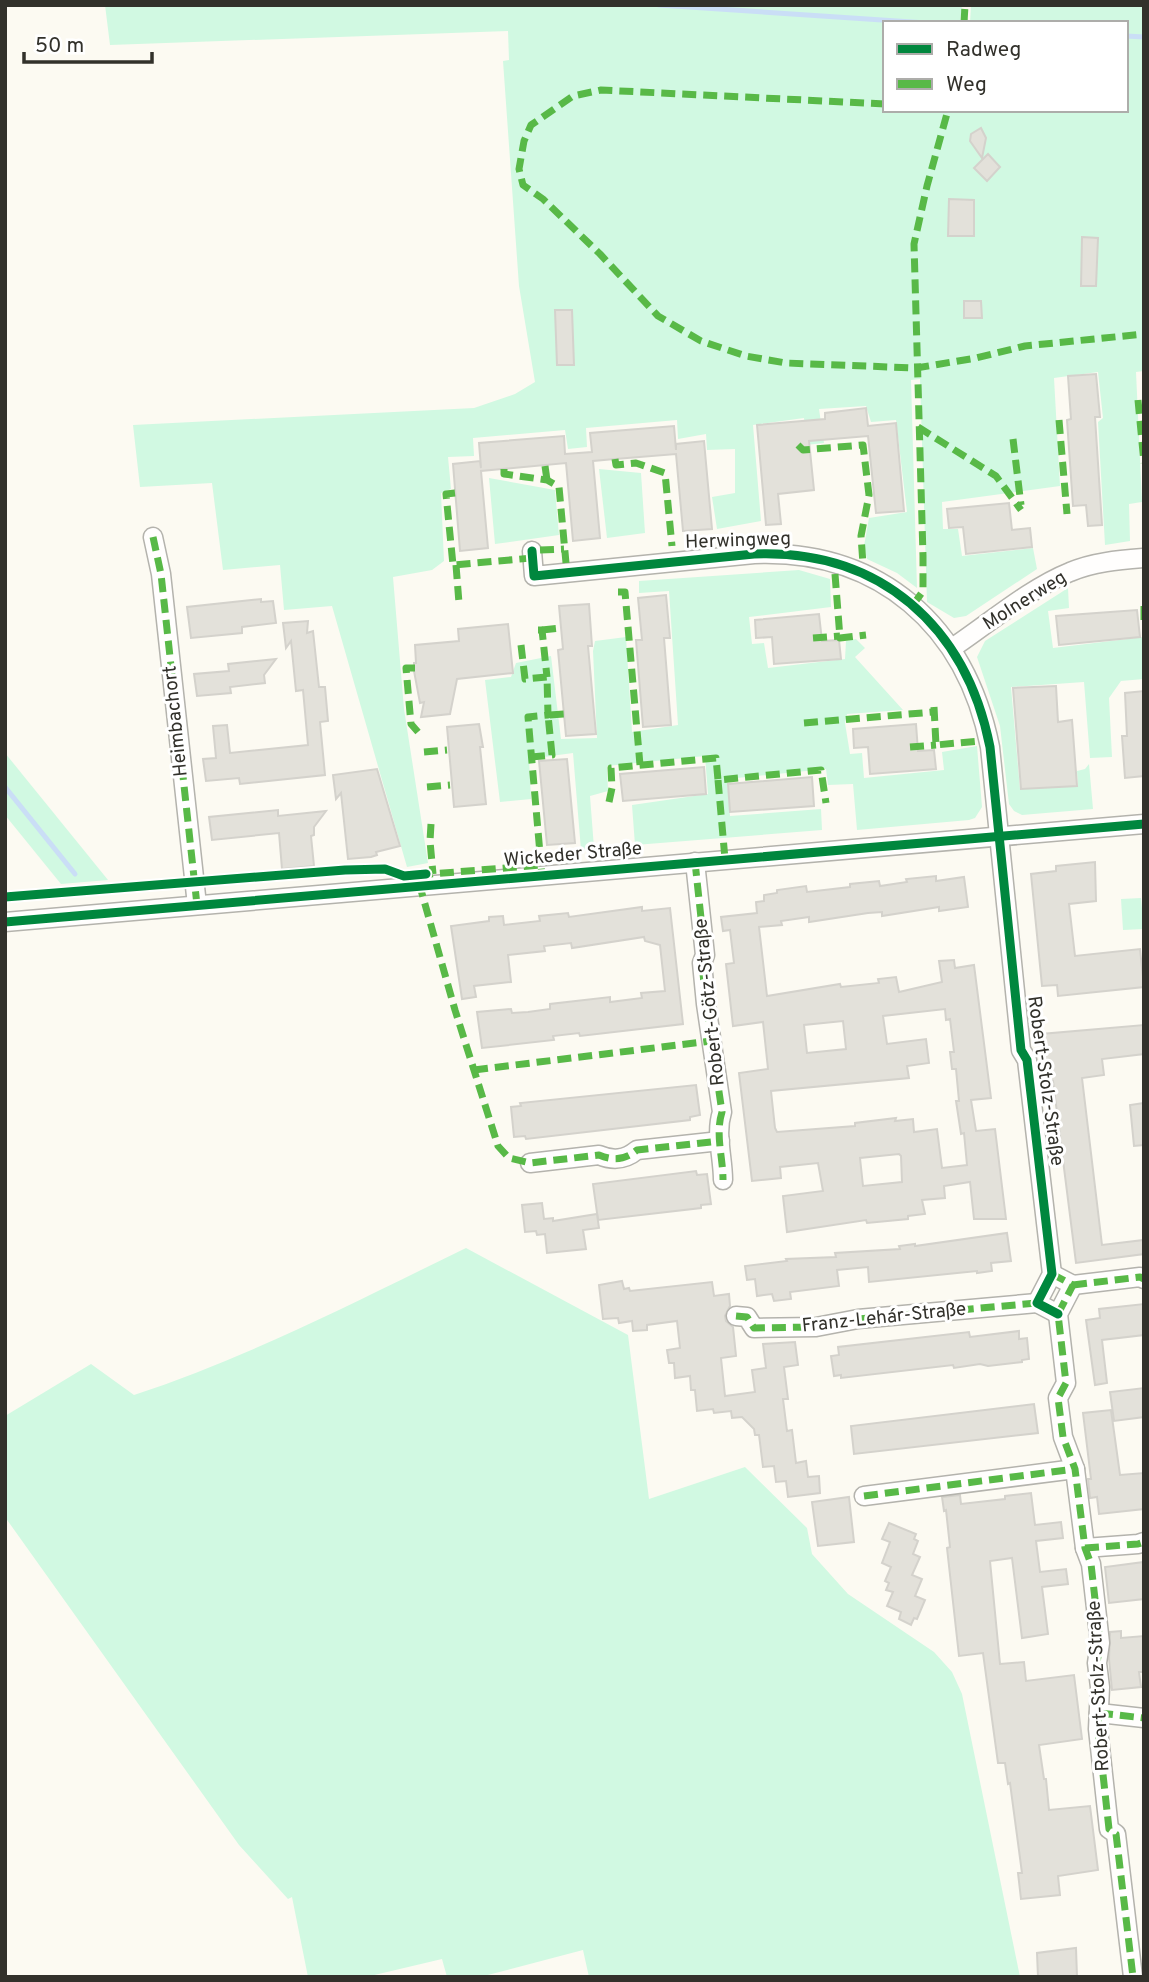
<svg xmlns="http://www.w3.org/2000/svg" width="1149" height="1982" viewBox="0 0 1149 1982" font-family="Overpass,sans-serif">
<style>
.green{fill:#d1f9e2}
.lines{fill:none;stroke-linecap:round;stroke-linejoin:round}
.stream{stroke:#cadef6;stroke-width:5}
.building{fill:#e3e1da;stroke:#d4d2cc;stroke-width:2;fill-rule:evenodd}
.minor-casing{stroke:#b4b3ad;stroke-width:21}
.minor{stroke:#fffefd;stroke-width:18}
.quiet{stroke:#58b947;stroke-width:7;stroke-dasharray:14 7;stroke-linecap:butt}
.cycleway-casing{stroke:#fff;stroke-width:13}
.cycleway{stroke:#00873e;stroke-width:9}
.labels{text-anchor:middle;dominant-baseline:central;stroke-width:6;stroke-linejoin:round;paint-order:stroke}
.street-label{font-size:19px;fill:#32312b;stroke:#fff}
</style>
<rect width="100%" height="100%" fill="#fcfaf2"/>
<g class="green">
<path d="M105 5H962L960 23H885V110H1126V23H970L971 5H1144V371L1136 372 1142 502 1129 504 1130 541 1105 545 1098 422 1103 418 1098 372 1054 378 1060 486 942 502 943 529H958L962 556 1033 548 1037 569 966 616 954 618 927 602 920 379 911 380 917 588 897 573 867 559 864 546 869 518 907 512 896 420 871 422 866 406 819 409 824 443 806 445 804 418 753 425 761 521 717 529 712 497 735 493V449L707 450 706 434 678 439 677 420 586 428 587 447 568 449 565 430 473 438 474 456 448 457 451 489 441 493 444 561 432 570 393 577 404 709 428 863 407 867 332 606 284 610 280 565 223 570 212 483 140 487 133 425 474 408 515 394 535 382 519 286 503 61 509 60 508 31 110 45Z"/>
<path d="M599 469 641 473 645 533 607 538Z"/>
<path d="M489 478 555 490 559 535 495 544Z"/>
<path d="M799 570 830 579 831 607 749 617 752 644 764 643 768 668 845 659 846 641 856 639 865 648 855 657 903 710 847 714 845 723 850 754 862 753 864 778 944 770 942 752 977 746 982 807 975 818 969 820 857 830 853 784 828 785 826 769 727 779 730 816 821 809 822 830 635 845 632 805 708 794 705 756 607 766 608 791 590 796 594 848 581 850 573 753 529 759 531 799 500 802 485 680 511 677 516 663 551 656 561 739 597 738 593 651 595 641 626 637 632 732 678 725 669 591 639 593V581Z"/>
<path d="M1068 588 1069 608 1048 611 1053 648 1144 637V679L1121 681 1109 698 1112 757 1090 758 1084 682 1011 687 1020 789 1078 786 1077 771 1085 769 1089 764 1093 809 1022 815 1014 811 1009 804 1000 726 977 657 985 641Z"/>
<path d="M5 753 108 880 61 884 5 815Z"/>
<path d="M1141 898 1144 929 1123 930 1121 899Z"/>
<path d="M466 1248 628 1335 649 1499 745 1467 807 1528 812 1554 848 1594 934 1652 952 1672 962 1694 1020 1977H589L583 1950 480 1977H447L442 1959 366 1977H308L292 1897 288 1899 239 1845 5 1517V1416L91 1364 134 1395C249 1357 357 1301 466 1248Z"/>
</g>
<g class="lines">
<g class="stream">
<path d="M659 5 927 23"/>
<path d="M1126 36 1144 37"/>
<path d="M5 787 75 874"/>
</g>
</g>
<g class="building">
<path d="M981 128 986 138 982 158 970 141 971 134Z"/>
<path d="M988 154 1000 167 987 181 974 168Z"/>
<path d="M949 199 974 200V236H948Z"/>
<path d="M1082 237 1098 238 1096 286H1081Z"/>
<path d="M964 301H981L982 318H964Z"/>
<path d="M555 310H572L574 365H557Z"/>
<path d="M1096 374 1100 417H1095L1102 525 1088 526 1086 505 1073 506 1067 420 1071 419 1068 376Z"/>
<path d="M866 408 868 426 896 423 904 511 876 513 868 436 809 441 814 490 778 494 781 524 766 525 757 425 825 419V413Z"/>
<path d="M674 426 676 450V444L704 441 712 529 683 531 676 454 615 459 593 461 600 538 573 541 566 463 481 471 488 548 460 551 453 464 480 461 481 468 479 443 564 436 565 454 592 452 590 433Z"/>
<path d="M1009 503 1012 530 1030 528 1032 547 966 554 963 527 949 528 947 509Z"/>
<path d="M666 595 670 638H664L671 725 643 727 636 640H642L638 598Z"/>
<path d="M261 599V602L273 601 276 623 242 627V633L191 638 187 607Z"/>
<path d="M589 604 592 646H588L596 734 566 736 558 650 563 649 559 606Z"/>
<path d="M1137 610 1140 637 1059 645 1056 616Z"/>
<path d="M819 614 822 641 839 640 841 659 774 664 772 637 756 638 755 620Z"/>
<path d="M308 621 307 633 313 631 319 687H325L328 721 320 722 325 775 240 784 239 778 206 781 203 759 216 758 213 726 227 725 230 753 308 745 303 690 296 691 291 641 286 648 283 623Z"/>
<path d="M508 624 513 673 457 679 450 714 421 717 424 702 420 703 414 671V663H416L415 645 459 641 458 629Z"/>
<path d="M276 659 264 675 265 683 230 687 231 693 197 696 194 674 229 671 228 664Z"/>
<path d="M1056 686 1058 722 1072 720 1077 786 1021 789 1013 688Z"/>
<path d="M1144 691V776L1125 778 1122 736H1127L1125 693Z"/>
<path d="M479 724 483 747H480L486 804 454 807 447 727Z"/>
<path d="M916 724 918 751 934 750 936 769 870 774 868 747 854 748 853 729Z"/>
<path d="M567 759 575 843 547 845 539 761Z"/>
<path d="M704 767 706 794 623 801 620 774Z"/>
<path d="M377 769 400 846 376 852 377 855 371 857 348 859 341 793 336 799 333 775Z"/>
<path d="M812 777 814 806 730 812 728 784Z"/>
<path d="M278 810V816L326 811 314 827V835L311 836 314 866 282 869 279 833 212 840 209 817Z"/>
<path d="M1095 862 1096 901 1069 904 1075 956 1140 949 1144 987 1058 996 1057 985 1042 986 1031 874 1056 871V866Z"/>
<path d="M936 876V881L964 877 968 907 939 911V907L882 916V912L868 913 809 922V917L781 921 782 925 759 927 767 996 840 984 841 987 879 983 878 979 896 977 899 992 942 982 939 961 954 960 955 968 974 965 991 1098 971 1100 976 1131 995 1129 1006 1219H974L970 1182 944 1186 945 1198 922 1200 925 1214 908 1216V1219L867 1223 866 1220 787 1232 783 1196 823 1191 818 1163 780 1167 781 1178 752 1181 739 1073 768 1069 763 1022 733 1026 726 964 734 963 730 930 723 931 721 917 757 913 756 902 764 901V895L777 893V890L806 886 807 892 850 887V884L879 881 880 886 907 882 906 879ZM945 1009 946 1020 950 1019 954 1052H950L952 1069H956L959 1101H956L961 1134 964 1133 967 1165 942 1168 937 1129 914 1132 913 1119 895 1121 896 1118 855 1123V1126L777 1132 775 1128 771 1091 909 1078 907 1066 929 1063 926 1039 887 1044 883 1016ZM843 1021 846 1049 807 1053 804 1025ZM899 1154 901 1156 902 1182 863 1186 860 1158Z"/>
<path d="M642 907V911L670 908 683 1024 580 1036 579 1033 553 1036 554 1040 482 1048 477 1012 511 1009 512 1013 528 1012 550 1009V1004L610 997V1002L642 998 641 993 665 991 660 945 645 941 644 937 572 948 571 943 544 946 545 951 508 955 511 982 474 986 476 997 462 999 451 926 489 921V917L503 916 504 925 540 921 539 916 568 913 569 917Z"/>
<path d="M1144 1025V1054L1102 1059 1104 1075 1082 1078 1102 1245 1144 1240V1254L1076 1263 1053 1081 1046 1082 1041 1034Z"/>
<path d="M696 1085 700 1115 690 1117V1120L526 1139 525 1136 514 1137 511 1107 521 1106 520 1103Z"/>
<path d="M1144 1103V1145L1134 1146 1130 1105Z"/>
<path d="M696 1171 697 1175 707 1174 711 1204 701 1205V1208L598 1220 593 1184Z"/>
<path d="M542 1203 544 1219 553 1218V1221L597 1214 599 1228 583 1230 586 1249 547 1253 545 1234 537 1235 536 1231 525 1232 522 1205Z"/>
<path d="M1007 1233 1011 1261 991 1263 992 1271 977 1273V1271L869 1282 868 1267 837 1270 839 1286 790 1292 791 1299 774 1301 772 1294 757 1296 755 1279 747 1280 745 1266 787 1261 786 1259 836 1257 835 1253 900 1249 899 1246 915 1244V1246Z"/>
<path d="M622 1281 624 1289 629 1288 630 1291 712 1282 714 1296 729 1294 730 1306 725 1316 726 1321 733 1327 736 1356 721 1358 725 1396 755 1392 752 1370 766 1368 763 1344 795 1342 798 1365 784 1367 788 1399H783L787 1431 792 1430 796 1463 806 1461 808 1477 819 1476 820 1493 788 1497 786 1481 776 1482 774 1466 763 1467 759 1435H755L754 1429 742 1417 732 1418 731 1411 714 1413 713 1409 697 1411 695 1390H691L690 1376 675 1378 674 1363H669L667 1350 680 1348 677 1321 647 1325V1330L633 1331 632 1321 619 1323 618 1318 603 1319 599 1285Z"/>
<path d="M1144 1304V1335L1102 1340 1107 1383 1095 1385 1086 1320 1100 1318 1099 1309Z"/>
<path d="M1019 1331V1339L1027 1338 1029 1359 1022 1360V1362L988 1366 980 1364 954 1368 953 1365 841 1378V1375L834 1376 831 1356 839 1355 838 1347 969 1332 970 1337Z"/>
<path d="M1144 1388V1417L1114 1421 1110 1392Z"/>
<path d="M1034 1404 1038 1433 854 1454 851 1426Z"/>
<path d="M1111 1410 1120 1475 1144 1473V1509L1099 1514 1097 1497 1090 1498 1088 1479H1091L1083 1413Z"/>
<path d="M1031 1493 1035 1525 1061 1522 1063 1538 1036 1541 1040 1572 1066 1569 1068 1584 1042 1587 1048 1634 1022 1638 1012 1558 990 1561 1000 1664 1024 1662 1026 1681 1074 1675 1082 1739 1039 1745 1044 1779H1046L1049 1810 1090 1806 1098 1870 1058 1876 1060 1895 1021 1899 1018 1873H1022L1010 1783 1008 1784 1005 1763H998L983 1653 959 1656 947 1548 950 1547 946 1510 944 1511 942 1497 960 1495 961 1504 1005 1499V1496Z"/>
<path d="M849 1497 854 1542 818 1546 812 1502Z"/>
<path d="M889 1523 916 1534 914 1539 918 1541 913 1554 920 1557 912 1575 922 1579 915 1596 925 1600 917 1619 914 1618 911 1625 899 1619 901 1612 887 1606 893 1592 886 1590 889 1583 885 1581 891 1567 882 1563 890 1542 882 1539Z"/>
<path d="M1144 1562V1599L1109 1603 1105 1567Z"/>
<path d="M1121 1631V1638L1144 1636V1672H1139L1141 1687 1112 1690 1109 1659 1110 1632Z"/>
<path d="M1076 1948 1077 1977H1038L1037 1953Z"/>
</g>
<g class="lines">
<defs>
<g id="minor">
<path d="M153 537 161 574 197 905"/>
<path d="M532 551 534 576 754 554C880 549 966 626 990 747L1021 1050 1027 1060 1052 1274 1037 1303 1058 1314"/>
<path d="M952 648C988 624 1030 588 1070 572 1093 562 1119 560 1144 558"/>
<path d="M695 862 705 955 702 963 706 1004 722 1112C715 1134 723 1157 723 1180"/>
<path d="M5 922 1144 824"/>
<path d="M530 1163 599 1155C613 1161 625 1160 637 1150L720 1141"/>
<path d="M1052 1274 1073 1285 1058 1314 1066 1383 1058 1398 1063 1437 1075 1469 1085 1548 1091 1564 1100 1643 1097 1663 1100 1687 1098 1729 1109 1829 1116 1834 1133 1977"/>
<path d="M1073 1285 1140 1277 1144 1279"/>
<path d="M736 1316 747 1317 754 1328 816 1327 858 1319 1037 1303"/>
<path d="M864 1496 1075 1469"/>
<path d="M1085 1548 1138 1544 1144 1542"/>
<path d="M1099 1713 1144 1718"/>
</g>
</defs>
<use href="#minor" class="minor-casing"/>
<use href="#minor" class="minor"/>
<g class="quiet">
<path d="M964 23 965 5"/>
<path d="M885 104 601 90 573 96 531 125 524 141 519 169 523 185 543 199 600 254 658 316 701 341 746 356 786 363 916 368 976 358 1025 346 1144 334"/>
<path d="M1138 400 1144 463"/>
<path d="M1059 420 1067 514"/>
<path d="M918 427 996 476 1021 510"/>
<path d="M1013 439 1021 505"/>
<path d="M798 445 803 450 863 445 869 495 861 536 863 564"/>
<path d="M615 459 616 465 636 463 665 473 672 546"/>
<path d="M545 466 547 480"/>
<path d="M504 469V474L547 480 559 487 566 563"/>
<path d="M455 493 446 494 453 565 532 558"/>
<path d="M153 537 161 574 197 905"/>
<path d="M540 550 564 549"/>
<path d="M456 565 459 603"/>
<path d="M835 574 840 638 866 635"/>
<path d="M618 592H625L640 765"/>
<path d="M913 605 923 591V556L914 244 927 186 948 110"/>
<path d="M1144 606V621"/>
<path d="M538 630H542L547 677"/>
<path d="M542 630 561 628"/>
<path d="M813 638 840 636"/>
<path d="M521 645 525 679 547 677 548 715 528 717 541 865"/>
<path d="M415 668H406L411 724 418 732"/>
<path d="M934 707 936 745 979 741"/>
<path d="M804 723 933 712"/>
<path d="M910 747 936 745"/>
<path d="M424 752 447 750"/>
<path d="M531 757 552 755 548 715 564 714"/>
<path d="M718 780 725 859"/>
<path d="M427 787 450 785"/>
<path d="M609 802 612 788 611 768 716 758 718 780 821 770 826 803"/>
<path d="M431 824 430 841 433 874"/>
<path d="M695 862 705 955 702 963 706 1004 722 1112C715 1134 723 1157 723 1180"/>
<path d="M419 875 541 865 542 876"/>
<path d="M419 883 455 1010 498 1146 509 1158 530 1163 599 1155C613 1161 625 1160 637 1150L720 1141"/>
<path d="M474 1070 711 1041"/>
<path d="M1052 1274 1073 1285 1058 1314 1066 1383 1058 1398 1063 1437 1075 1469 1085 1548 1091 1564 1100 1643 1097 1663 1100 1687 1098 1729 1109 1829 1116 1834 1133 1977"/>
<path d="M1073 1285 1140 1277 1144 1279"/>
<path d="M736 1316 747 1317 754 1328 816 1327 858 1319 1037 1303"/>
<path d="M864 1496 1075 1469"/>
<path d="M1085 1548 1138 1544 1144 1542"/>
<path d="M1099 1713 1144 1718"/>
</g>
<defs>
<g id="cycleway">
<path d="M532 551 534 576 754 554C880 549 966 626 990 747L1021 1050 1027 1060 1052 1274 1037 1303 1058 1314"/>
<path d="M5 897 345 870 385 869 404 876 426 874"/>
<path d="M5 922 1144 824"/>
</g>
</defs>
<use href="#cycleway" class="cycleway-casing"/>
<use href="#cycleway" class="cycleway"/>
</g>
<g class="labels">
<g class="street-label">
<text transform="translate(738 541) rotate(-2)">Herwingweg</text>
<text transform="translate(1025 601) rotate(-32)">Molnerweg</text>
<text transform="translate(176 721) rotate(-96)">Heimbachort</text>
<text transform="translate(573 855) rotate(-5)">Wickeder Straße</text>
<text transform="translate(710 1002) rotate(-96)">Robert-Götz-Straße</text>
<text transform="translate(1045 1081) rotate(82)">Robert-Stolz-Straße</text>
<text transform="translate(884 1318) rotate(-6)">Franz-Lehár-Straße</text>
<text transform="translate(1099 1686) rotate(-93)">Robert-Stolz-Straße</text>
</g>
</g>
<rect width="1149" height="1982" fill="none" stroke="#32312b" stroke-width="14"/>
<rect x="883" y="21" width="245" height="91" fill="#ffffff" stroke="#adadaa" stroke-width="2"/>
<rect x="897" y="44" width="35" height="10" fill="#00873e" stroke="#adadaa" stroke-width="2"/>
<text x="946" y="56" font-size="21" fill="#32312b">Radweg</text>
<rect x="897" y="79" width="35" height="10" fill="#58b947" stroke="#adadaa" stroke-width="2"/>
<text x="946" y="91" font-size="21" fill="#32312b">Weg</text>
<path d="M24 52v10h128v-10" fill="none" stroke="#32312b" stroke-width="3.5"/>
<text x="35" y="52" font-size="21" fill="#32312b" stroke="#ffffff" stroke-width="5" paint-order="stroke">50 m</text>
</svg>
